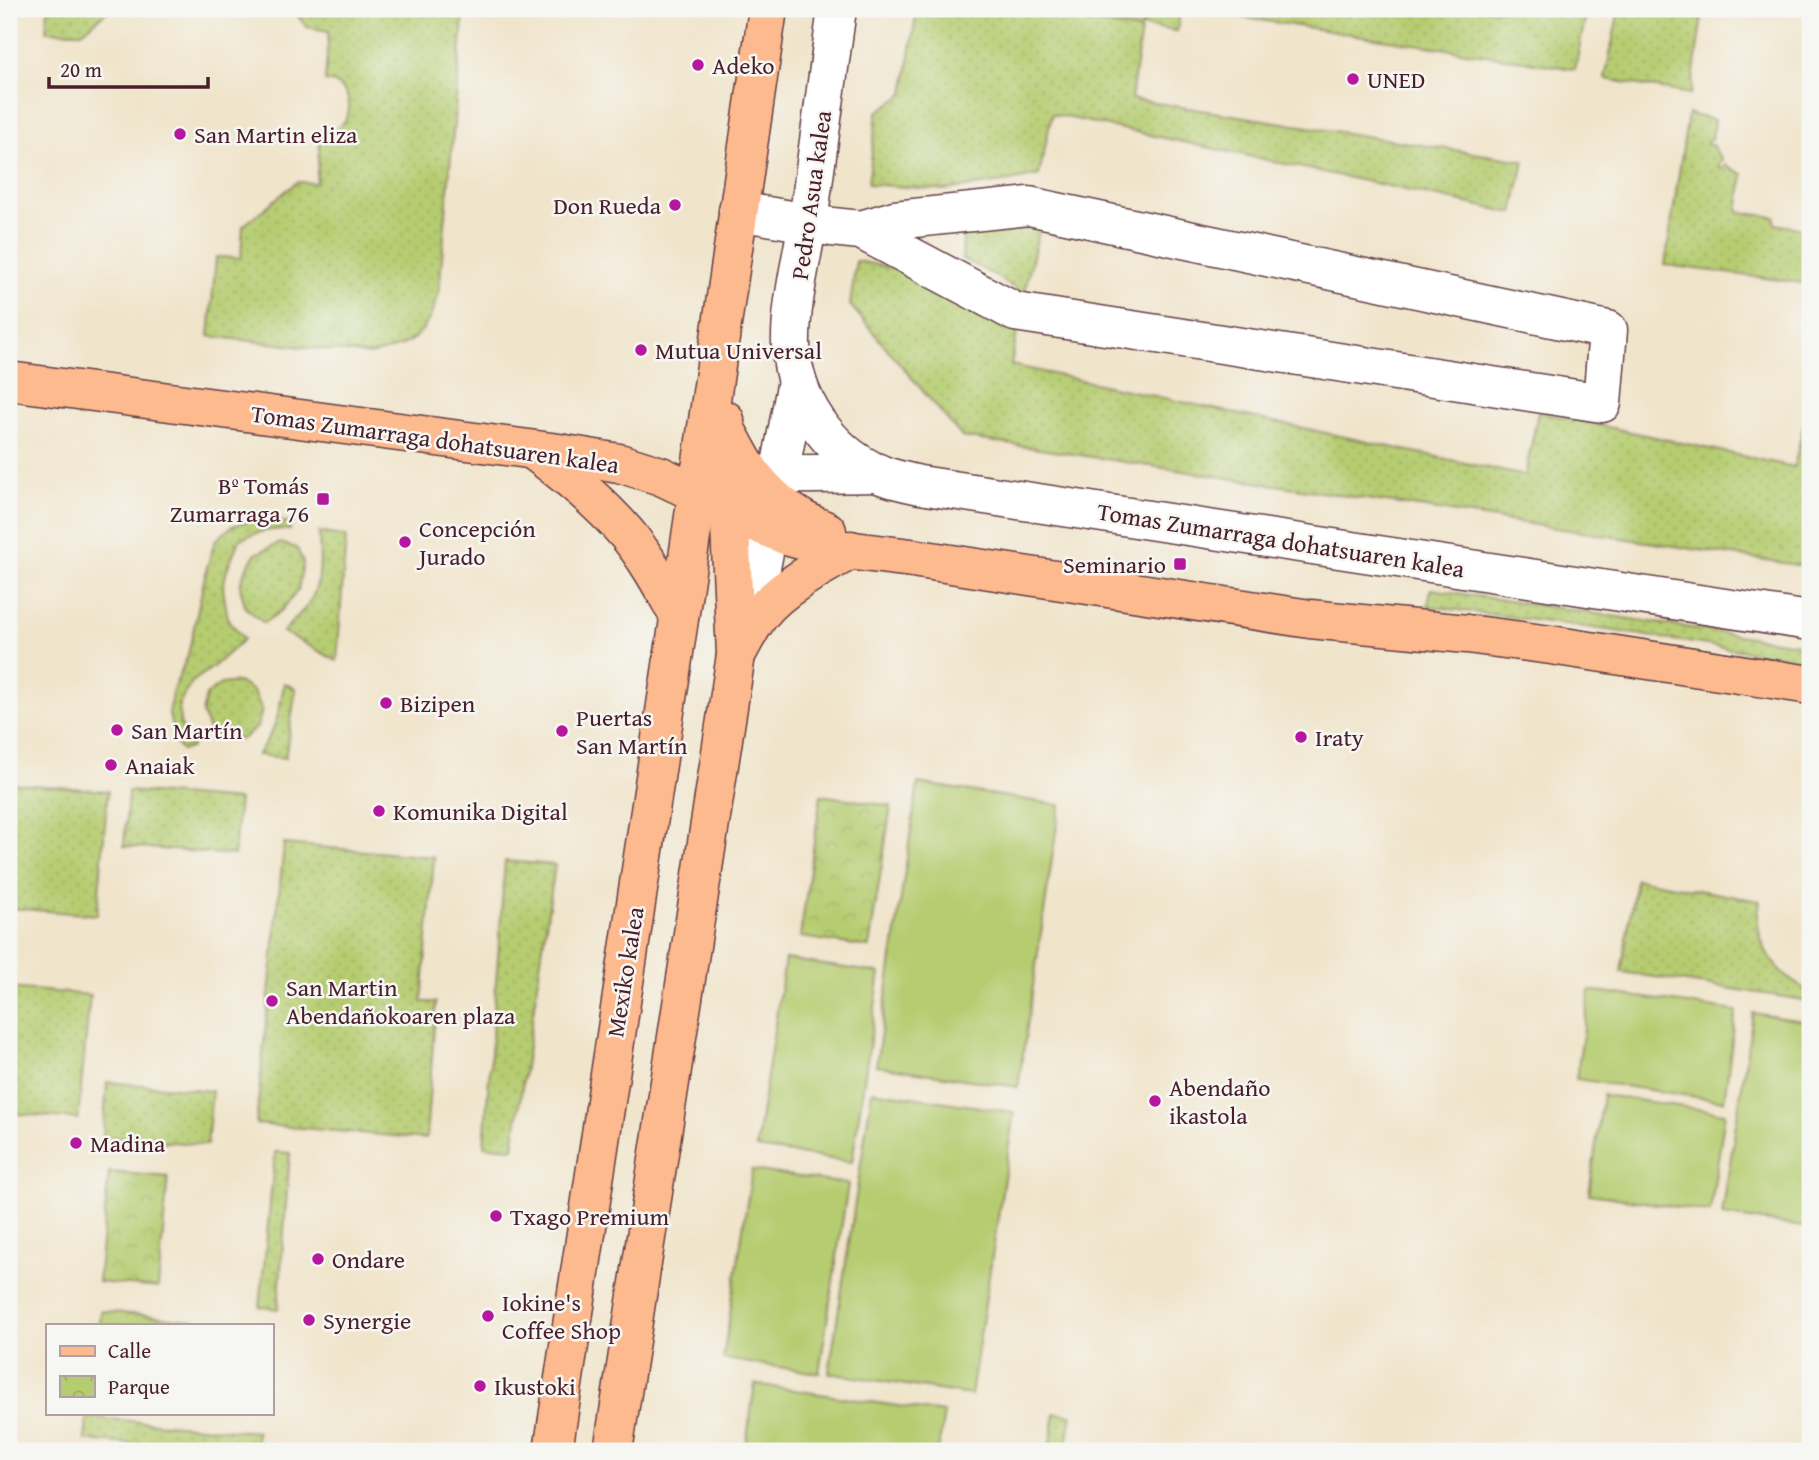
<svg xmlns="http://www.w3.org/2000/svg" width="1819" height="1460" viewBox="0 0 1819 1460" font-family="'Gentium Book Plus',serif">
<style>
.grass{fill:url(#grass-dots);stroke:#80764e;stroke-width:2}
.park{fill:url(#park-crowns);stroke:#80764e;stroke-width:2}
.pitch{fill:#b5cc70;stroke:#80764e;stroke-width:2}
.lines{fill:none;stroke-linecap:round;stroke-linejoin:round}
.minor-casing{stroke:#633d43;stroke-width:41}
.major-casing{stroke:#633d43;stroke-width:41}
.minor{stroke:#fff;stroke-width:38}
.major{stroke:#fcba8e;stroke-width:38}
.poi-dot{fill:#b5179e;stroke:#f6f6f2;stroke-width:2.5}
.labels{text-anchor:middle;dominant-baseline:central;stroke-width:5;stroke-linejoin:round;paint-order:stroke}
.poi-label{font-size:24px;fill:#4a1f2b;stroke:#f6f6f2;text-anchor:start}
.street-label{font-size:24px;fill:#4a1f2b;stroke:#f6f6f2}
</style>
<defs>
<pattern id="grass-dots" width="8" height="8" patternUnits="userSpaceOnUse" patternTransform="scale(1.75)"><rect width="8" height="8" fill="#b5cc70"/><path d="M2 2h.1M6 6h.1" fill="none" stroke="#9daf61" stroke-width="1.8" stroke-linecap="round"/></pattern>
<pattern id="park-crowns" width="20" height="18" patternUnits="userSpaceOnUse" patternTransform="scale(1.75)"><rect width="20" height="18" fill="#b5cc70"/><path d="M2 6a3 3 0 1 1 6 0M12 15a3 3 0 1 1 6 0" fill="none" stroke="#9daf61"/></pattern>
</defs>
<rect width="100%" height="100%" fill="#f6f6f2"/>
<filter id="ink" filterUnits="userSpaceOnUse"><feTurbulence type="fractalNoise" baseFrequency=".0143" numOctaves="2"/><feDisplacementMap in="SourceGraphic" scale="14" xChannelSelector="R" yChannelSelector="G"/><feConvolveMatrix kernelMatrix="1 2 1 2 8 2 1 2 1" color-interpolation-filters="sRGB"/></filter>
<filter id="wash" filterUnits="userSpaceOnUse"><feTurbulence type="fractalNoise" baseFrequency=".00686" numOctaves="4" result="noise"/><feDisplacementMap in="SourceGraphic" scale="28" xChannelSelector="R" yChannelSelector="G"/><feGaussianBlur stdDeviation="1.57" result="paint"/><feColorMatrix in="noise" values="0 0 0 0 0 0 0 0 0 0 0 0 0 0 0 0 0 1.4 0 .05"/><feComposite in="paint" operator="in"/></filter>
<g filter="url(#wash)">
<rect width="100%" height="100%" fill="#f0e4ca"/>
<g class="grass">
<path d="M48 9H110L82 32 46 31Z"/>
<path d="M292 9H464L439 292C426 336 414 345 370 355L209 336 216 257 241 258 243 226 297 182 316 183 321 131C324 131 329 131 332 130 353 124 355 94 336 84 333 82 329 82 325 81L329 31 307 27Z"/>
<path d="M917 9H1004L1141 30 1131 99 1524 161 1513 213 1052 114 1039 175 1010 181 945 190 868 184 877 112 904 94Z"/>
<path d="M1145 9H1180L1177 31 1142 26Z"/>
<path d="M1188 9H1587L1575 69Z"/>
<path d="M1619 9H1703L1691 94 1605 79Z"/>
<path d="M1688 114 1714 120 1712 139 1707 140V145H1712L1722 160 1718 165 1721 169 1725 165 1743 174 1738 212 1775 217V224L1810 230V284L1665 265Z"/>
<path d="M1041 222 1024 294 992 274 962 259 963 235 1000 230Z"/>
<path d="M856 261 894 268 1018 328 1011 365 1525 476 1538 412 1794 467 1810 396V567L962 437 850 305Z"/>
<path d="M256 519 289 523 290 530C271 528 256 532 239 540L227 569 223 588 228 620 244 639 213 667 192 682 179 704 180 723 192 747 182 751 176 744 169 715 172 693 188 655 207 567 215 541 232 526Z"/>
<path d="M319 532 346 537 337 661 283 632C291 622 302 613 309 603 323 581 320 557 319 532Z"/>
<path d="M280 543 297 548 303 563 298 590 282 610 264 623 245 607 240 586 244 573 255 554Z"/>
<path d="M1431 589 1810 646V661L1622 632 1428 606Z"/>
<path d="M239 682 254 692 262 710 257 727 242 739 224 740 209 730 202 713 206 695 221 684Z"/>
<path d="M284 683 296 689 285 758 257 755C277 728 279 715 284 683Z"/>
<path d="M9 783 108 791 97 915 9 908Z"/>
<path d="M128 791 239 800 234 855 124 846Z"/>
<path d="M284 844 434 857 422 1002H436L426 1139 256 1124Z"/>
<path d="M505 861 555 865 513 1148 484 1146Z"/>
<path d="M1636 879 1760 901C1759 908 1757 916 1758 924 1760 953 1784 981 1810 991V1001L1621 972Z"/>
<path d="M9 988 90 995 78 1119 9 1113Z"/>
<path d="M107 1082 212 1091 207 1145 103 1136Z"/>
<path d="M275 1152 290 1153 278 1309 260 1307Z"/>
<path d="M1055 1413 1072 1415 1066 1451H1049Z"/>
<path d="M87 1417 257 1432 255 1451H221L85 1440Z"/>
</g>
<g class="park">
<path d="M821 795 891 806 869 947 800 937Z"/>
<path d="M109 1172 168 1177 158 1288 98 1282Z"/>
<path d="M101 1311 194 1320V1325H100Z"/>
</g>
<g class="pitch">
<path d="M1004 9H1145L1141 30Z"/>
<path d="M918 783 1060 805 1018 1087 876 1066Z"/>
<path d="M785 959 880 973 852 1162 756 1148Z"/>
<path d="M1590 990 1736 1011 1724 1101 1576 1079Z"/>
<path d="M1753 1013 1810 1022V1228L1722 1215Z"/>
<path d="M872 1091 1014 1112 971 1395 829 1373Z"/>
<path d="M1603 1095 1725 1113 1710 1212 1589 1194Z"/>
<path d="M752 1170 848 1184 819 1373 723 1359Z"/>
<path d="M755 1384 944 1413 938 1451H745Z"/>
</g>
</g>
<g filter="url(#ink)">
<g class="lines">
<defs>
<g id="minor">
<path d="M837 9C828 77 819 145 809 214 803 256 790 302 791 345 793 399 828 452 879 474 892 479 906 482 920 485L1810 621"/>
<path d="M738 211 832 227 861 230 895 220 1029 206 1608 330 1602 403 1015 312 861 230"/>
<path d="M754 475 878 473"/>
<path d="M749 630 797 381"/>
</g>
<g id="major">
<path d="M9 381 559 453 619 463 661 476 697 493 730 512 790 537 829 548 912 558 1310 619 1467 634 1551 645 1810 685"/>
<path d="M728 433C734 444 740 456 747 467 765 495 795 519 827 531"/>
<path d="M534 451C568 476 600 502 627 534 648 559 663 588 679 616"/>
<path d="M736 655C744 641 751 626 761 613 782 587 822 566 851 550"/>
<path d="M553 1451 678 626 768 9"/>
<path d="M613 1451 736 655 725 420"/>
</g>
</defs>
<use href="#minor" class="minor-casing"/>
<use href="#major" class="major-casing"/>
<use href="#minor" class="minor"/>
<use href="#major" class="major"/>
</g>
</g>
<g class="poi-dot">
<circle cx="698" cy="65" r="7"/>
<circle cx="1353" cy="79" r="7"/>
<circle cx="180" cy="134" r="7"/>
<circle cx="675" cy="205" r="7"/>
<circle cx="641" cy="350" r="7"/>
<rect x="316" y="492" width="14" height="14" rx="3.5"/>
<circle cx="405" cy="542" r="7"/>
<rect x="1173" y="557" width="14" height="14" rx="3.5"/>
<circle cx="386" cy="703" r="7"/>
<circle cx="117" cy="730" r="7"/>
<circle cx="562" cy="731" r="7"/>
<circle cx="1301" cy="737" r="7"/>
<circle cx="111" cy="765" r="7"/>
<circle cx="379" cy="811" r="7"/>
<circle cx="272" cy="1001" r="7"/>
<circle cx="1155" cy="1101" r="7"/>
<circle cx="76" cy="1143" r="7"/>
<circle cx="496" cy="1216" r="7"/>
<circle cx="318" cy="1259" r="7"/>
<circle cx="488" cy="1316" r="7"/>
<circle cx="309" cy="1320" r="7"/>
<circle cx="480" cy="1386" r="7"/>
</g>
<g class="labels">
<g class="poi-label">
<text x="712" y="65">Adeko</text>
<text x="1367" y="79">UNED</text>
<text x="194" y="134">San Martin eliza</text>
<text x="661" y="205" text-anchor="end">Don Rueda</text>
<text x="655" y="350">Mutua Universal</text>
<text x="309" y="485" text-anchor="end">Bº Tomás<tspan x="309" dy="28">Zumarraga 76</tspan></text>
<text x="419" y="528">Concepción<tspan x="419" dy="28">Jurado</tspan></text>
<text x="1166" y="564" text-anchor="end">Seminario</text>
<text x="400" y="703">Bizipen</text>
<text x="576" y="717">Puertas<tspan x="576" dy="28">San Martín</tspan></text>
<text x="131" y="730">San Martín</text>
<text x="1315" y="737">Iraty</text>
<text x="125" y="765">Anaiak</text>
<text x="393" y="811">Komunika Digital</text>
<text x="286" y="987">San Martin<tspan x="286" dy="28">Abendañokoaren plaza</tspan></text>
<text x="1169" y="1087">Abendaño<tspan x="1169" dy="28">ikastola</tspan></text>
<text x="90" y="1143">Madina</text>
<text x="510" y="1216">Txago Premium</text>
<text x="332" y="1259">Ondare</text>
<text x="502" y="1302">Iokine's<tspan x="502" dy="28">Coffee Shop</tspan></text>
<text x="323" y="1320">Synergie</text>
<text x="494" y="1386">Ikustoki</text>
</g>
<g class="street-label">
<text transform="translate(811 195) rotate(-82)">Pedro Asua kalea</text>
<text transform="translate(435 439) rotate(8)">Tomas Zumarraga dohatsuaren kalea</text>
<text transform="translate(1281 540) rotate(9)">Tomas Zumarraga dohatsuaren kalea</text>
<text transform="translate(625 972) rotate(-81)">Mexiko kalea</text>
</g>
</g>
<rect width="1819" height="1460" fill="none" stroke="#f6f6f2" stroke-width="35"/>
<rect x="46" y="1324" width="228" height="91" fill="#f6f6f2" stroke="#b1a0a2" stroke-width="2"/>
<rect x="60" y="1346" width="35" height="10" fill="#fcba8e" stroke="#b1a0a2" stroke-width="2"/>
<text x="108" y="1358" font-size="21" fill="#4a1f2b">Calle</text>
<rect x="60" y="1376" width="35" height="21" fill="url(#park-crowns)" stroke="#b1a0a2" stroke-width="2"/>
<text x="108" y="1394" font-size="21" fill="#4a1f2b">Parque</text>
<path d="M49 77v10h159v-10" fill="none" stroke="#4a1f2b" stroke-width="3.5"/>
<text x="60" y="77" font-size="21" fill="#4a1f2b" stroke="#f6f6f2" stroke-width="5" paint-order="stroke">20 m</text>
</svg>
